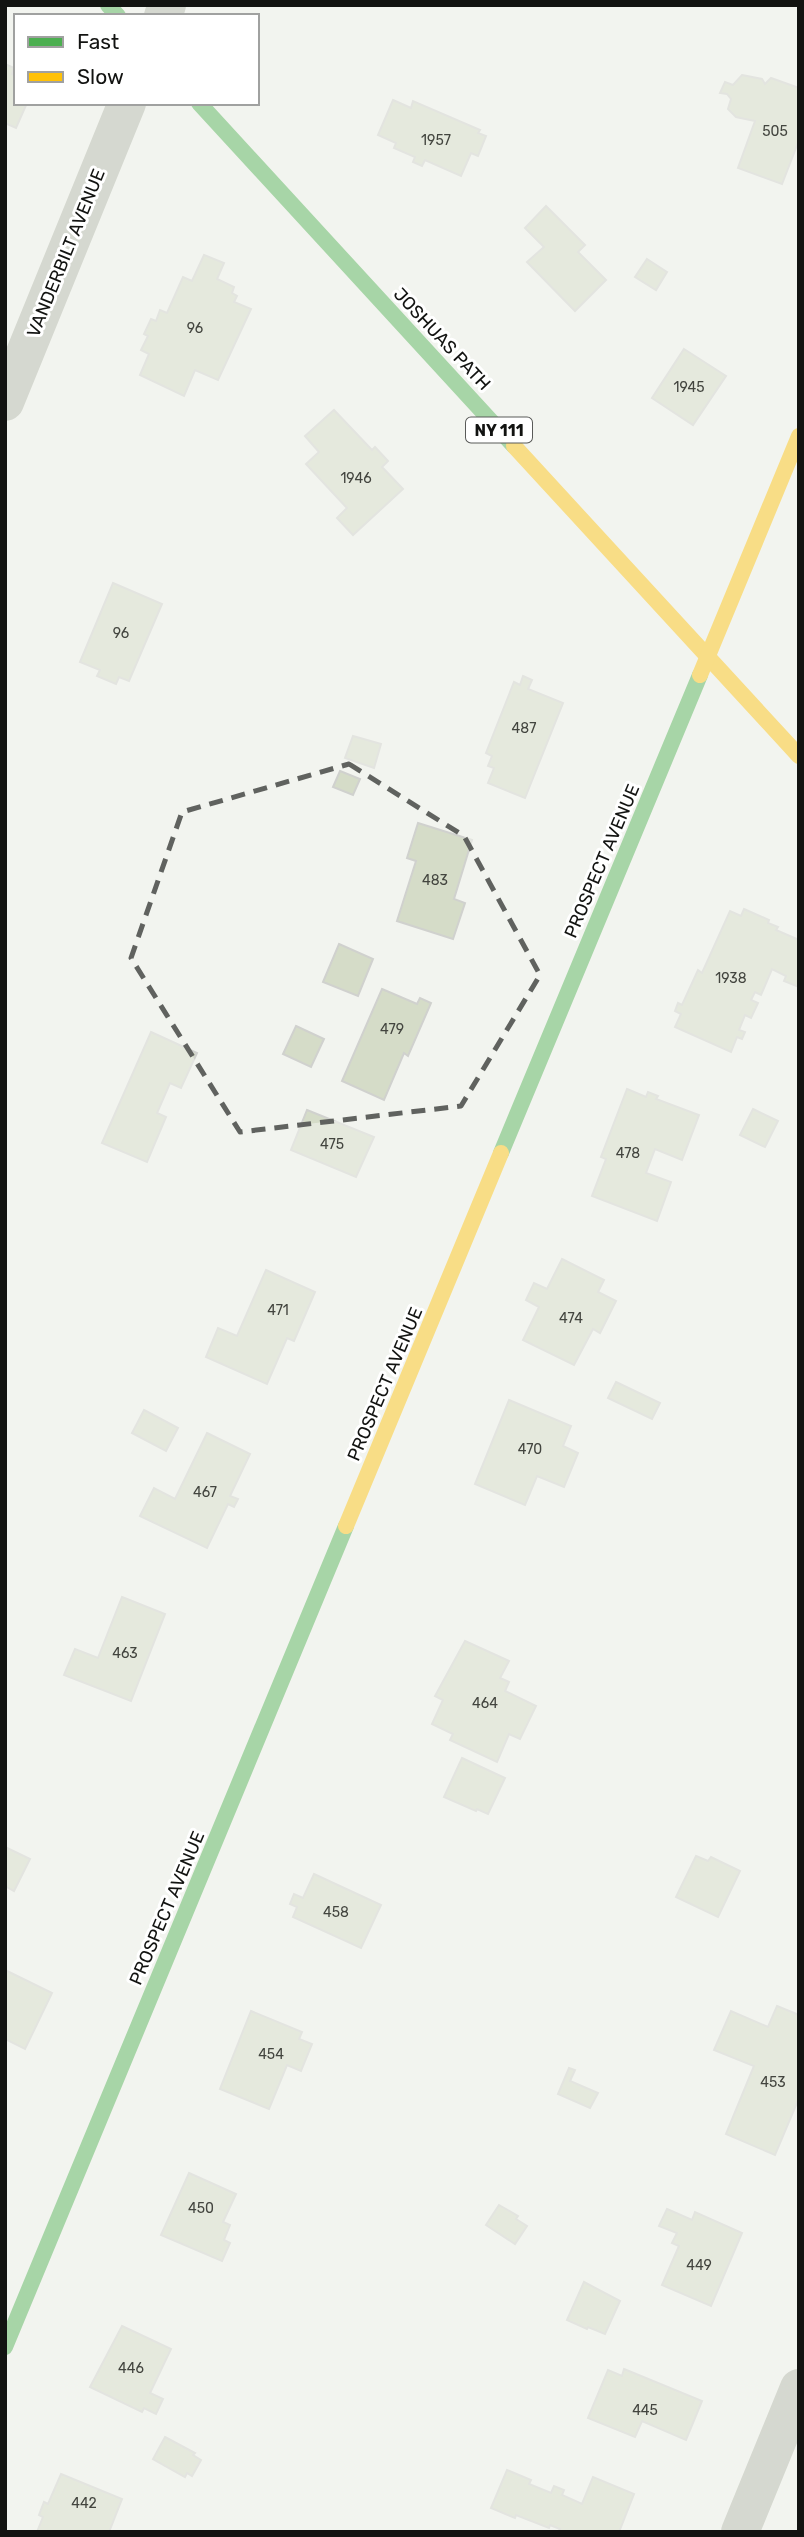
<svg xmlns="http://www.w3.org/2000/svg" width="804" height="2537" viewBox="0 0 804 2537" font-family="Rubik,sans-serif">
<style>
.building{fill:#d5dcc8;stroke:#d0d1ce;stroke-width:2}
.lines{fill:none;stroke-linecap:round;stroke-linejoin:round}
.street{stroke:#b1b5aa;stroke-width:38}
.fast{stroke:#4caf50;stroke-width:16}
.slow{stroke:#ffc107;stroke-width:16}
.marked{fill:none;stroke:#60625f;stroke-width:5;stroke-dasharray:14 9;stroke-linejoin:round}
.labels{text-anchor:middle;dominant-baseline:central;stroke-width:6;stroke-linejoin:round;paint-order:stroke}
.number-label{font-size:14px;fill:#43453f}
.shield{fill:#fff;stroke:#595a58;stroke-width:2}
.shield-label{font-size:16px;font-weight:bold;fill:#121311}
.street-label{font-size:18px;fill:#121311;stroke:#fff}
</style>
<rect width="100%" height="100%" fill="#f2f4ef"/>
<g class="building">
<path d="M5 64 14 68 12 74 16 76V103H27L16 128 5 123Z"/>
<path d="M742 75 762 79 765 84 771 78 799 88V140L782 184 738 168 755 121 736 117 728 109 731 99 727 94 720 93 725 82 733 85Z"/>
<path d="M393 100 411 108 413 101 480 130 478 133 486 136 478 156 471 153 461 176 425 160 422 166 413 162 415 157 394 148 396 143 378 135Z"/>
<path d="M546 206 585 245 578 252 606 280 575 311 527 262 544 247 525 228Z"/>
<path d="M204 255 224 263 217 279 234 287 232 293 237 296 234 302 251 309 218 380 195 370 184 396 140 375 149 354 141 350 148 336 144 334 151 319 156 321 160 310 167 313 183 277 192 281Z"/>
<path d="M647 259 667 272 656 290 635 277Z"/>
<path d="M684 349 726 376 693 425 652 398Z"/>
<path d="M334 410 372 450 375 447 388 461 382 467 403 489 353 535 337 518 347 508 306 464 319 452 305 436Z"/>
<path d="M113 583 162 604 129 681 119 677 116 684 97 676 100 670 80 662Z"/>
<path d="M523 676 532 680 528 689 563 703 525 798 488 783 494 768 488 766 492 756 486 753 514 682 520 685Z"/>
<path d="M353 736 381 744 374 768 345 758Z"/>
<path d="M340 771 360 779 353 795 333 787Z"/>
<path d="M418 823 472 840 454 899 465 903 453 939 397 921 416 861 407 858Z"/>
<path d="M744 909 769 920 768 923 778 927 776 930 799 940V987L784 981 786 976 772 969 761 995 755 992 751 1000 758 1003 751 1018 745 1015 739 1030 745 1032 742 1039 737 1037 731 1052 675 1027 681 1014 675 1011 678 1003 682 1005 698 970 702 973 730 911 741 916Z"/>
<path d="M339 944 373 959 358 996 323 982Z"/>
<path d="M382 989 417 1004 420 998 431 1003 408 1056 404 1053 384 1100 342 1081Z"/>
<path d="M296 1026 324 1039 311 1067 283 1054Z"/>
<path d="M151 1032 197 1053 181 1088 170 1083 157 1113 166 1117 147 1162 102 1143Z"/>
<path d="M627 1089 646 1097 648 1092 658 1096 656 1099 699 1115 682 1160 655 1149 646 1173 671 1182 657 1221 592 1196 606 1159 601 1157Z"/>
<path d="M753 1109 778 1121 765 1147 740 1135Z"/>
<path d="M307 1110 374 1137 356 1177 291 1150Z"/>
<path d="M562 1259 604 1280 598 1292 616 1301 600 1333 593 1329 574 1365 523 1340 539 1307 526 1300 534 1283 547 1289Z"/>
<path d="M266 1270 315 1292 294 1341 287 1338 267 1384 206 1357 218 1328 237 1336Z"/>
<path d="M616 1382 660 1403 652 1419 608 1398Z"/>
<path d="M509 1400 571 1426 563 1446 578 1453 564 1487 537 1476 525 1505 475 1484Z"/>
<path d="M144 1410 178 1428 166 1451 132 1433Z"/>
<path d="M207 1433 250 1454 230 1496 238 1499 234 1507 228 1504 207 1548 140 1516 154 1488 175 1499Z"/>
<path d="M122 1597 165 1614 131 1701 64 1675 75 1649 98 1658Z"/>
<path d="M465 1641 509 1661 500 1678 509 1682 505 1691 536 1706 520 1739 509 1734 497 1762 450 1740 453 1734 432 1724 443 1700 435 1696Z"/>
<path d="M462 1758 505 1778 488 1814 477 1809 476 1811 444 1797Z"/>
<path d="M5 1847 30 1859 14 1891 5 1886Z"/>
<path d="M696 1856 708 1861 711 1857 740 1871 718 1917 676 1897Z"/>
<path d="M314 1874 381 1905 361 1948 293 1917 297 1907 290 1904 294 1894 303 1898Z"/>
<path d="M5 1970 52 1993 25 2049 5 2039Z"/>
<path d="M777 2006 799 2015V2098L775 2155 726 2134 754 2066 714 2050 731 2011 768 2027Z"/>
<path d="M251 2011 302 2032 299 2039 312 2044 301 2071 287 2065 269 2109 220 2089Z"/>
<path d="M569 2068 575 2070 570 2081 598 2093 590 2108 558 2094Z"/>
<path d="M189 2173 236 2194 223 2222 230 2225 224 2240 230 2243 222 2261 161 2235Z"/>
<path d="M499 2205 518 2216 516 2219 527 2226 515 2244 486 2225Z"/>
<path d="M667 2209 692 2220 695 2212 742 2233 711 2306 662 2285 679 2246 672 2243 677 2233 659 2226Z"/>
<path d="M584 2282 620 2301 605 2334 588 2327 587 2329 567 2320Z"/>
<path d="M122 2326 171 2349 150 2393 163 2399 156 2414 144 2408 142 2412 90 2387Z"/>
<path d="M624 2369 702 2401 686 2440 642 2421 635 2437 588 2418 608 2370 622 2376Z"/>
<path d="M165 2437 195 2453 193 2455 201 2460 192 2476 187 2473 185 2477 153 2459Z"/>
<path d="M507 2470 531 2480 529 2484 551 2493 554 2486 564 2490 562 2495 582 2504 593 2477 634 2494 619 2532H558L560 2529 550 2525 549 2528 516 2515 515 2518 491 2508Z"/>
<path d="M61 2474 122 2499 109 2532H37L43 2517 39 2515 44 2502 48 2504Z"/>
</g>
<g class="lines">
<g class="street">
<path d="M163 16 167 5"/>
<path d="M5 402 127 103"/>
<path d="M740 2532 799 2388"/>
</g>
<g class="fast">
<path d="M108 5 118 16"/>
<path d="M199 103 514 446"/>
<path d="M501 1153 700 675"/>
<path d="M5 2347 346 1526"/>
</g>
<g class="slow">
<path d="M514 446 799 756"/>
<path d="M700 675 799 436"/>
<path d="M346 1526 501 1153"/>
</g>
</g>
<path d="M0 0H804V2537H0ZM349 764 464 836 540 975 461 1106 240 1132 131 958 182 812Z" fill="#f2f4ef" fill-opacity=".55" fill-rule="evenodd"/>
<path class="marked" d="M349 764 464 836 540 975 461 1106 240 1132 131 958 182 812Z"/>
<g class="labels">
<g class="number-label">
<text x="775" y="131">505</text>
<text x="436" y="140">1957</text>
<text x="195" y="328">96</text>
<text x="689" y="387">1945</text>
<text x="356" y="478">1946</text>
<text x="121" y="633">96</text>
<text x="524" y="728">487</text>
<text x="435" y="880">483</text>
<text x="731" y="978">1938</text>
<text x="392" y="1029">479</text>
<text x="332" y="1144">475</text>
<text x="628" y="1153">478</text>
<text x="278" y="1310">471</text>
<text x="571" y="1318">474</text>
<text x="530" y="1449">470</text>
<text x="205" y="1492">467</text>
<text x="125" y="1653">463</text>
<text x="485" y="1703">464</text>
<text x="336" y="1912">458</text>
<text x="271" y="2054">454</text>
<text x="773" y="2082">453</text>
<text x="201" y="2208">450</text>
<text x="699" y="2265">449</text>
<text x="131" y="2368">446</text>
<text x="645" y="2410">445</text>
<text x="84" y="2503">442</text>
</g>
<rect class="shield" x="466" y="417.5" width="66" height="25" rx="5"/>
<g class="shield-label">
<text x="499" y="430">NY 111</text>
</g>
<g class="street-label">
<text transform="translate(66 253) rotate(-68)">VANDERBILT AVENUE</text>
<text transform="translate(442 339) rotate(47)">JOSHUAS PATH</text>
<text transform="translate(602 861) rotate(-67)">PROSPECT AVENUE</text>
<text transform="translate(385 1384) rotate(-67)">PROSPECT AVENUE</text>
<text transform="translate(167 1908) rotate(-67)">PROSPECT AVENUE</text>
</g>
</g>
<rect width="804" height="2537" fill="none" stroke="#121311" stroke-width="14"/>
<rect x="14" y="14" width="245" height="91" fill="#ffffff" stroke="#a0a1a0" stroke-width="2"/>
<rect x="28" y="37" width="35" height="10" fill="#4caf50" stroke="#a0a1a0" stroke-width="2"/>
<text x="77" y="49" font-size="21" fill="#121311">Fast</text>
<rect x="28" y="72" width="35" height="10" fill="#ffc107" stroke="#a0a1a0" stroke-width="2"/>
<text x="77" y="84" font-size="21" fill="#121311">Slow</text>
</svg>
